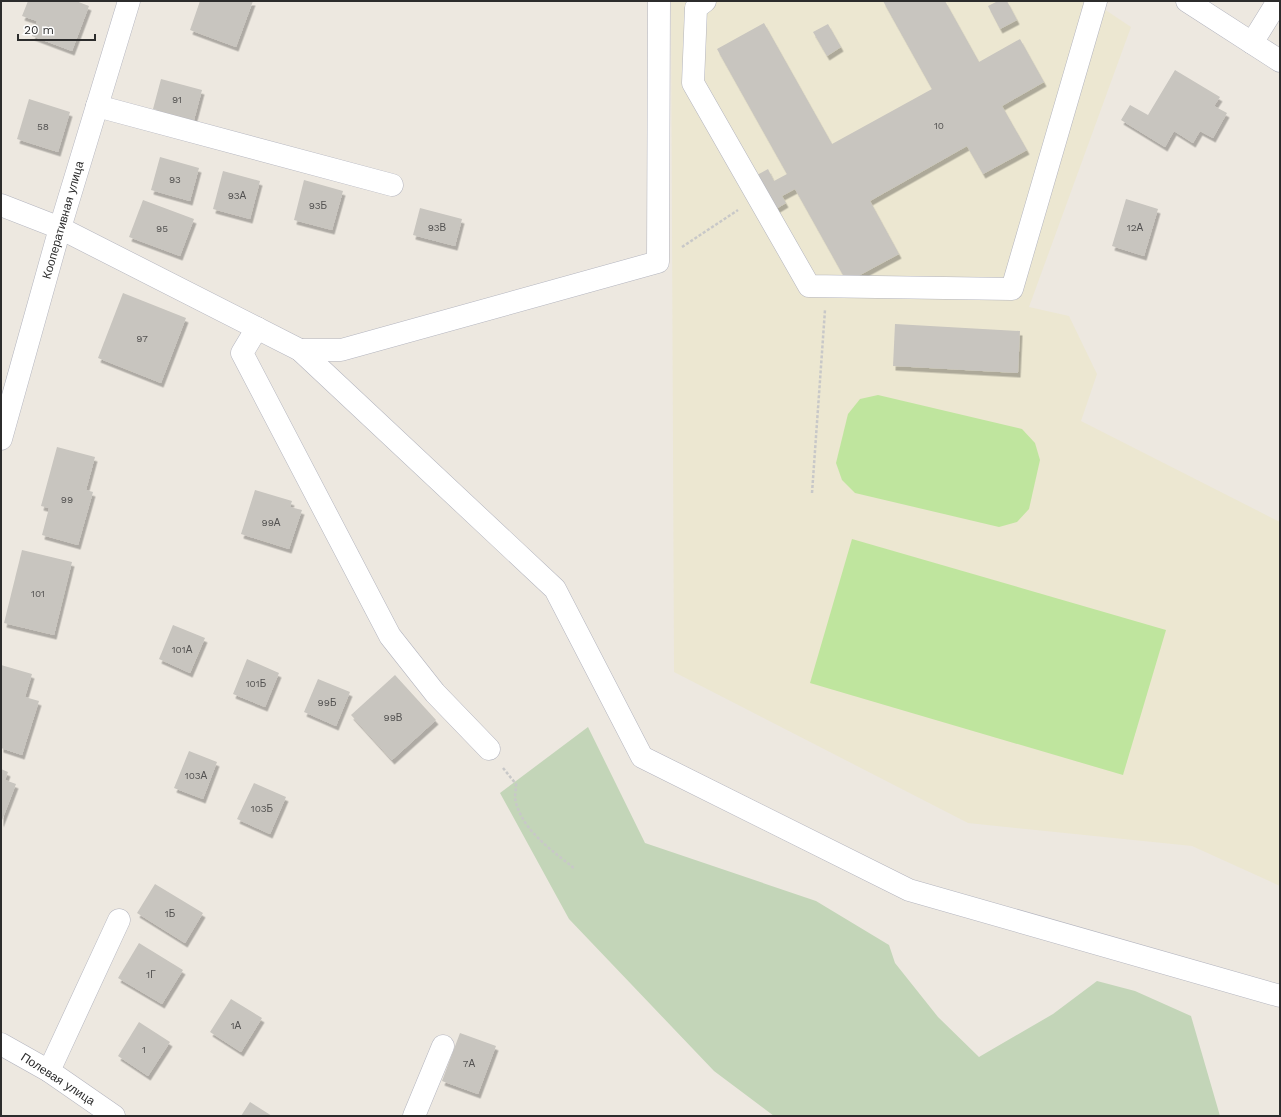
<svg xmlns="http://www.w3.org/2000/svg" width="1281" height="1117" viewBox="0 0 1281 1117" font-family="'Work Sans',sans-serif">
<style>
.education{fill:#ece7d1}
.cemetery{fill:#c3d5b8}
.pitch{fill:#bfe59e}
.building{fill:#c8c5bf;filter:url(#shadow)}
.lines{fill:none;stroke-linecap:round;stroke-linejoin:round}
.minor-casing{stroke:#b3b4be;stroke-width:23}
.path{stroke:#c8c8c8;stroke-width:2.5;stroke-dasharray:3 2;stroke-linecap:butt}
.minor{stroke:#fff;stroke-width:22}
.labels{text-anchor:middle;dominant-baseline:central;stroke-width:3.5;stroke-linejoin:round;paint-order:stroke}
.number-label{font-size:10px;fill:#535251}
.street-label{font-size:12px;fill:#2c2c2c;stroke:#fff}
</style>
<defs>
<filter id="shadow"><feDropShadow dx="2.5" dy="4.5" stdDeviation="0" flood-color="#0004"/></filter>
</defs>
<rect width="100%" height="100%" fill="#ede8e0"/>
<path class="education" d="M671 1H1092L1131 27 1029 307 1069 316 1097 374 1081 421 1280 522V886L1192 846 968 823 674 672Z"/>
<path class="cemetery" d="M588 727 645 843 816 901 889 945 895 963 938 1017 979 1057 1053 1014 1097 981 1135 991 1191 1016 1220 1116H774L714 1071 569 919 500 793Z"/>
<g class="pitch">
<path d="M878 395 1022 429 1035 443 1040 460 1029 509 1017 522 999 527 855 493 842 480 836 463 848 414 860 399Z"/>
<path d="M852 539 1166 630 1123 775 810 683Z"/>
</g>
<g class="building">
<path d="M28 1H76L89 6 72 51 32 36 37 21 22 16Z"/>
<path d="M200 1H253L236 47 190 30Z"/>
<path d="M883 1H945L979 62 1020 39 1044 82 1002 106 1027 150 983 174 967 146 870 201 899 254 847 282 795 189 782 196 786 203 776 209 757 175 768 169 774 181 787 174 717 49 764 23 832 144 932 89Z"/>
<path d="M998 1H1007L1017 20 1000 29 988 6Z"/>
<path d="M828 24 841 47 827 56 813 32Z"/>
<path d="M1175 70 1220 97 1214 106 1227 113 1213 138 1200 131 1193 143 1174 131 1165 147 1121 120 1130 105 1148 115Z"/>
<path d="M161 79 202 90 194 120 153 109Z"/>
<path d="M29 99 70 112 58 152 17 139Z"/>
<path d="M160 157 199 168 190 201 151 190Z"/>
<path d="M223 171 260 181 250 219 213 209Z"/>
<path d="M304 180 343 191 332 230 294 220Z"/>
<path d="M1126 199 1158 209 1144 256 1112 246Z"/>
<path d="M143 200 194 219 180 256 129 237Z"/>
<path d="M420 208 462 219 455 246 413 235Z"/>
<path d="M123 293 186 318 161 383 98 358Z"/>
<path d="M895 324 1020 331 1018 373 893 366Z"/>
<path d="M57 447 95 457 86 490 93 492 78 545 42 535 49 508 41 506Z"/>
<path d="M255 490 292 501 290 507 302 510 289 549 241 534Z"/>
<path d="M22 550 72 562 54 635 4 623Z"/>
<path d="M173 625 205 638 190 673 159 659Z"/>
<path d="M247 659 279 673 265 707 233 694Z"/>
<path d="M1 665 32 674 25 697 39 701 22 755 1 748Z"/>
<path d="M395 675 436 720 392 760 351 715Z"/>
<path d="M318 679 350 692 336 726 304 712Z"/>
<path d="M189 751 217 762 203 799 174 788Z"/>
<path d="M1 769 8 772 5 780 16 784 1 823Z"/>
<path d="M254 783 286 797 270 834 237 819Z"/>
<path d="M155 884 203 913 185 943 137 913Z"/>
<path d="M139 943 183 970 162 1004 118 978Z"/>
<path d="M231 999 262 1018 241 1052 210 1032Z"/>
<path d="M139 1022 170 1042 148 1076 118 1056Z"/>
<path d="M460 1033 496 1046 478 1094 442 1081Z"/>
<path d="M250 1102 272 1116H241Z"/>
</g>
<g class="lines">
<defs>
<g id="minor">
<path d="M705 1 696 8 693 83 809 286 1012 289 1096 1"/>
<path d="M1187 1 1280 61"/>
<path d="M1252 43 1278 1"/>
<path d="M97 106 392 185"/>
<path d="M1 205 60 228 300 350 555 589 642 757 909 890 1280 996"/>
<path d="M257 328 242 353 390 636 435 693 489 749"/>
<path d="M300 350H341L658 262 659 1"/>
<path d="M1 439 60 228 129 1"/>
<path d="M1 1044 49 1071 114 1116"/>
<path d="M49 1071 119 920"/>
<path d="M414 1116 443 1046"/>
</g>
</defs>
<use href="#minor" class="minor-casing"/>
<g class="path">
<path d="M682 247 738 210"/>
<path d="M812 493 825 310"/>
<path d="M503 768 516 784C516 790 514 797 516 803 524 832 553 851 575 869"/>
</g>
<use href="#minor" class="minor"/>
</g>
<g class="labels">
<g class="number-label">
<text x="177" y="99">91</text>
<text x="939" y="125">10</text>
<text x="43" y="126">58</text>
<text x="175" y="179">93</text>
<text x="237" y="195">93А</text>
<text x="318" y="205">93Б</text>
<text x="437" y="227">93В</text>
<text x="1135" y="227">12А</text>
<text x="162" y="228">95</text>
<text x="142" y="338">97</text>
<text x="67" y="499">99</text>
<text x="271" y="522">99А</text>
<text x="38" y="593">101</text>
<text x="182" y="649">101А</text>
<text x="256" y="683">101Б</text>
<text x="327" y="702">99Б</text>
<text x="393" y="717">99В</text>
<text x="196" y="775">103А</text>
<text x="262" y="808">103Б</text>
<text x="170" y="913">1Б</text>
<text x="151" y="974">1Г</text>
<text x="236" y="1025">1А</text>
<text x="144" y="1049">1</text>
<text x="469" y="1063">7А</text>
</g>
<g class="street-label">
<text transform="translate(63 220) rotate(-74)">Кооперативная улица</text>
<text transform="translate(58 1079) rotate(33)">Полевая улица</text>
</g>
</g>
<rect width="1281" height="1117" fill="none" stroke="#2c2c2c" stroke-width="4"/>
<path d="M18 34v6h77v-6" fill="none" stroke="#2c2c2c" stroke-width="2"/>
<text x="24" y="34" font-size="12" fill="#2c2c2c" stroke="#ffffff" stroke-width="3" paint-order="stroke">20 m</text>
</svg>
